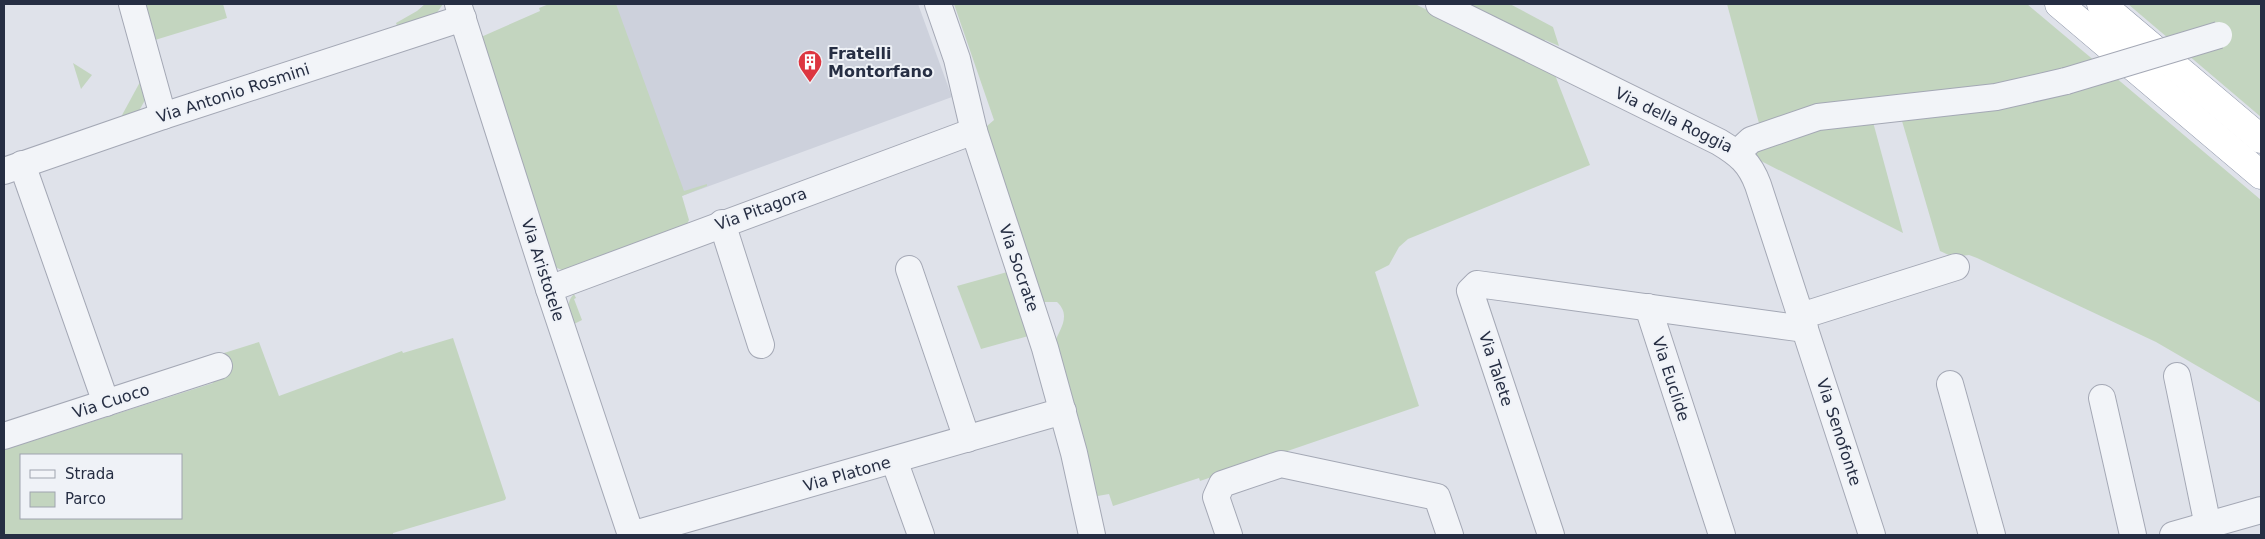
<svg xmlns="http://www.w3.org/2000/svg" width="2265" height="539" viewBox="0 0 2265 539" font-family="'DejaVu Sans',sans-serif">
<style>
.built{fill:#cdd1dc}
.green{fill:#c3d5bf;fill-rule:evenodd}
.lines{fill:none;stroke-linecap:round;stroke-linejoin:round}
.minor-casing{stroke:#a4a8b5;stroke-width:28}
.highway-casing{stroke:#858ea2;stroke-width:29}
.minor{stroke:#f2f4f8;stroke-width:26}
.highway{stroke:#fff;stroke-width:28}
.minor-bridge-casing{stroke:#a4a8b5;stroke-width:28;stroke-linecap:butt}
.minor-bridge{stroke:#f2f4f8;stroke-width:26}
.labels{text-anchor:middle;dominant-baseline:central;stroke-width:4;stroke-linejoin:round;paint-order:stroke}
.poi-label{font-size:16px;font-weight:bold;fill:#262e43;stroke:#eff2f7;text-anchor:start}
.street-label{font-size:16px;fill:#262e43;stroke:#eff2f7}
</style>
<rect width="100%" height="100%" fill="#dfe2ea"/>
<path class="built" d="M612 4H918L952 97 682 196Z"/>
<g class="green">
<path d="M145 4H223L227 18 155 40Z"/>
<path d="M425 4H443L436 14 398 28 396 23 417 11Z"/>
<path d="M549 4H616L684 191 707 184V186L682 196 689 220 686 226 564 271 555 267 481 37 540 11 539 8Z"/>
<path d="M954 4H1415L1543 67 1555 75 1590 165 1408 239 1399 247 1389 265 1375 272 1419 406 1200 481 1199 478 1113 506 1109 494 1092 497 1054 344C1059 330 1072 316 1057 302H1041L983 136 987 126 994 120Z"/>
<path d="M1458 4H1510L1553 27 1559 46 1545 40 1542 47Z"/>
<path d="M1727 4H2027L2096 62 2063 71 1760 127Z"/>
<path d="M2128 4H2261V117Z"/>
<path d="M73 63 92 75 81 89Z"/>
<path d="M2115 77 2261 200V403L2156 342 1977 258 1969 255 1953 257 1940 251 1902 121 1903 116Z"/>
<path d="M140 82 145 100 139 111 121 117Z"/>
<path d="M1873 122 1903 233 1761 161 1755 153 1756 148 1809 128Z"/>
<path d="M1011 271 1032 335 981 349 957 286Z"/>
<path d="M574 294 576 298 574 299 582 320 572 325C569 313 565 303 574 294Z"/>
<path d="M453 338 506 498 505 500 393 533V535H4V450L213 383 212 378 230 372 224 353 259 342 279 396 402 351 403 353ZM21 455H181V518H21Z"/>
</g>
<g class="lines">
<defs>
<g id="minor">
<path d="M132 4 163 116"/>
<path d="M458 4 549 289 631 535 1063 411"/>
<path d="M938 4 957 59 974 131 1045 348 1074 453 1092 535"/>
<path d="M1439 4 1719 142C1739 154 1750 163 1758 185L1872 535"/>
<path d="M1737 153 1751 140 1818 117 1996 97 2066 81"/>
<path d="M22 164 106 403"/>
<path d="M4 171 163 116 463 18"/>
<path d="M722 223 761 345"/>
<path d="M909 269 967 439"/>
<path d="M549 289 974 131"/>
<path d="M1648 307 1722 535"/>
<path d="M1801 316 1956 267"/>
<path d="M2177 376 2208 526"/>
<path d="M1950 384 1992 535"/>
<path d="M2102 398 2133 535"/>
<path d="M4 436 219 366"/>
<path d="M894 460 921 535"/>
<path d="M1229 535 1216 497 1222 484 1281 464 1437 497 1450 535"/>
<path d="M1551 535 1470 291 1477 284 1805 329"/>
<path d="M2173 535 2261 510"/>
</g>
<g id="highway">
<path d="M2059 4 2261 175"/>
<path d="M2101 4 2261 139"/>
</g>
</defs>
<use href="#minor" class="minor-casing"/>
<use href="#highway" class="highway-casing"/>
<use href="#minor" class="minor"/>
<use href="#highway" class="highway"/>
<defs>
<path id="minor-bridge" d="M2066 81 2219 35"/>
</defs>
<use href="#minor-bridge" class="minor-bridge-casing"/>
<use href="#minor-bridge" class="minor-bridge"/>
</g>
<defs>
<symbol id="building-pin" viewBox="-11 -11 22 30"><path d="M0 17L-7.5 6A9.5 9.5 0 1 1 7.5 6Z" fill="#dd3640" stroke="#eff2f7"/><path d="M-4-6H4V6H1V3H-1V6H-4ZM-2.5-4.3h1.7v1.8h-1.7ZM.8-4.3h1.7v1.8H.8ZM-2.5-1h1.7V.8h-1.7ZM.8-1h1.7V.8H.8Z" fill="#fff"/></symbol>
</defs>
<g fill-rule="evenodd">
<use href="#building-pin" x="796" y="48" width="28" height="38"/>
</g>
<g class="labels">
<g class="poi-label">
<text x="828" y="53">Fratelli<tspan x="828" dy="18">Montorfano</tspan></text>
</g>
<g class="street-label">
<text transform="translate(233 93) rotate(-18)">Via Antonio Rosmini</text>
<text transform="translate(1674 120) rotate(26)">Via della Roggia</text>
<text transform="translate(761 209) rotate(-20)">Via Pitagora</text>
<text transform="translate(1019 268) rotate(71)">Via Socrate</text>
<text transform="translate(543 270) rotate(72)">Via Aristotele</text>
<text transform="translate(1496 369) rotate(72)">Via Talete</text>
<text transform="translate(1671 379) rotate(72)">Via Euclide</text>
<text transform="translate(111 401) rotate(-18)">Via Cuoco</text>
<text transform="translate(1839 432) rotate(72)">Via Senofonte</text>
<text transform="translate(847 474) rotate(-16)">Via Platone</text>
</g>
</g>
<rect width="2265" height="539" fill="none" stroke="#262e43" stroke-width="10"/>
<rect x="20" y="454" width="162" height="65" fill="#eff2f7" stroke="#9fa4af"/>
<rect x="30" y="470" width="25" height="8" fill="#f2f4f8" stroke="#9fa4af"/>
<text x="65" y="479" font-size="15" fill="#262e43">Strada</text>
<rect x="30" y="492" width="25" height="15" fill="#c3d5bf" stroke="#9fa4af"/>
<text x="65" y="504" font-size="15" fill="#262e43">Parco</text>
</svg>
